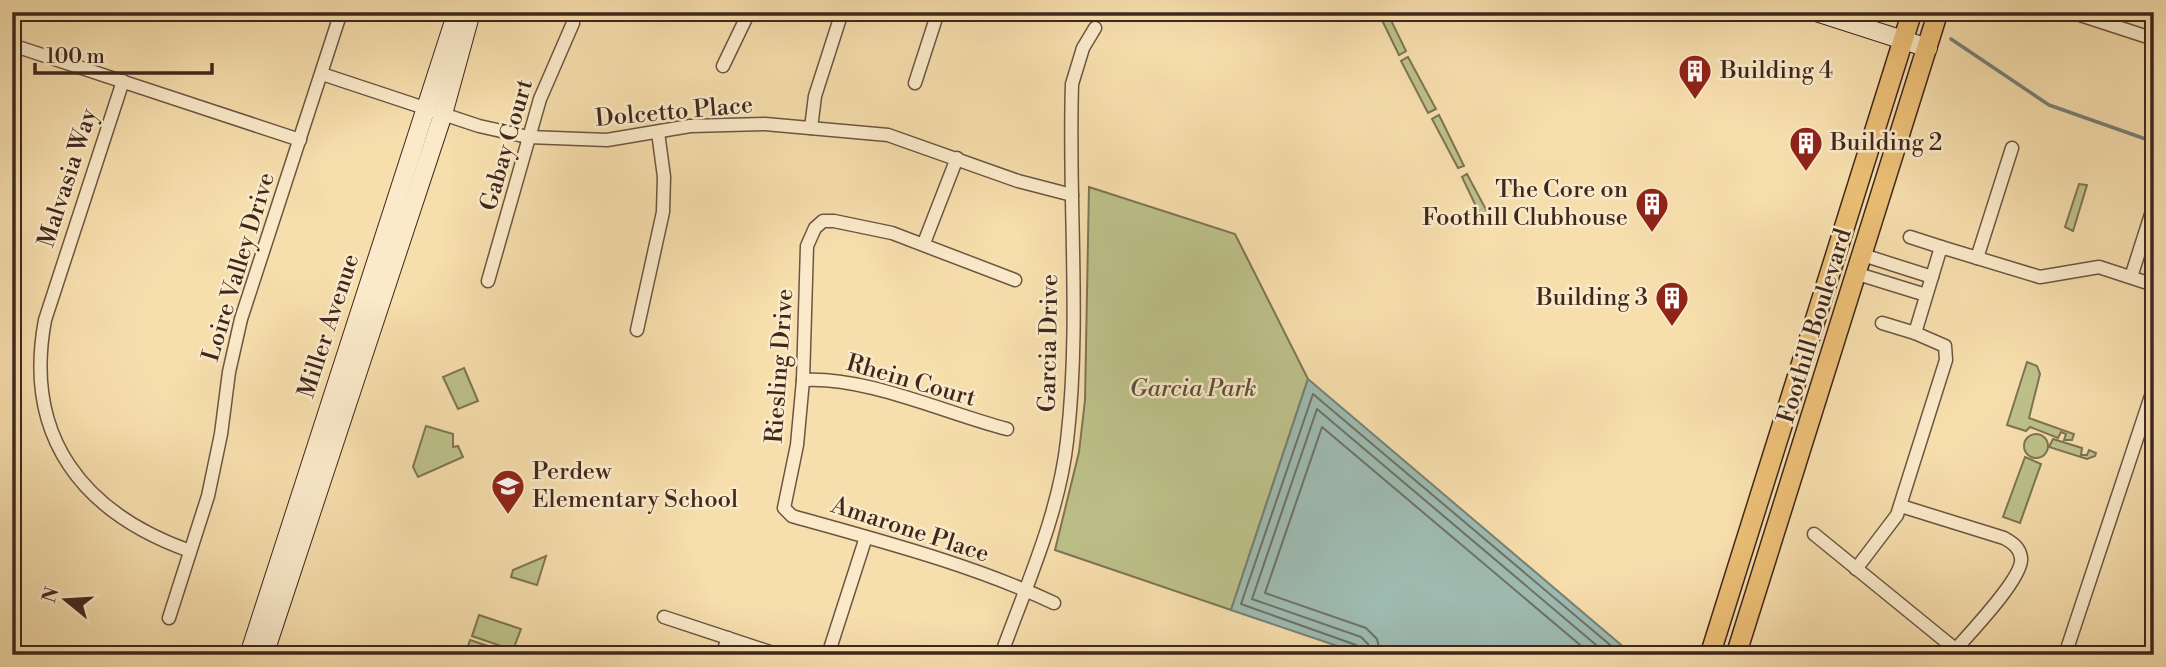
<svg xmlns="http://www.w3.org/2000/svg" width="2166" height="667" viewBox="0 0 2166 667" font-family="'Libre Bodoni',serif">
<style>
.green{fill:#bdc18a;stroke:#7e7454;stroke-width:2}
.water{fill:#9ebbb1;stroke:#788076;stroke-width:2}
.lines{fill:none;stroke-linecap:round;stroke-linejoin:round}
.shore{stroke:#6e7167;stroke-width:2}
.stream{stroke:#788076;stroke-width:3.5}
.street-casing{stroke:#6d5541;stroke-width:15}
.secondary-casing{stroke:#3f271d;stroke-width:20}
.primary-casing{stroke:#3f271d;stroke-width:22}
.street{stroke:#faeaca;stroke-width:12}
.secondary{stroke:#faeaca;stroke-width:18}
.primary{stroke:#ecbf76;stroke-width:19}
.labels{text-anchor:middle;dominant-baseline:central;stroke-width:5;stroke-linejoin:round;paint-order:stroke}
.poi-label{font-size:24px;fill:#3f271d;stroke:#faeaca;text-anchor:start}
.street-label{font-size:24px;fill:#3f271d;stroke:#faeaca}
.park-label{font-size:24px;font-style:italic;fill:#5e4e38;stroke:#faeaca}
</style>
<rect width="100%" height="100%" fill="#f7dead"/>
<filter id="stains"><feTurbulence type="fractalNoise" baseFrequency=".00286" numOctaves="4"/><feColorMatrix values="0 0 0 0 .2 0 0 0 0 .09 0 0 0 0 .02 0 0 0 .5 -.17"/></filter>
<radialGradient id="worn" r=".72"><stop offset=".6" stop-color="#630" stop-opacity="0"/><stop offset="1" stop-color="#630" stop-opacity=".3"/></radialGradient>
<g class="green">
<path d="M1378 12H1387L1406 51 1399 55Z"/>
<path d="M1408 57 1436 109 1428 113 1401 61Z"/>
<path d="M1439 115 1464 166 1458 168 1432 119Z"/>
<path d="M1467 174 1490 217 1483 221 1462 177Z"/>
<path d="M2079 184 2087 185 2073 231 2065 227Z"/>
<path d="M1089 187 1235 234 1308 379 1231 610 1055 550 1079 452 1085 400Z"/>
<path d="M2027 362 2037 366 2040 374 2029 418 2074 434 2072 440H2064L2066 434 2061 432 2058 438 2030 427 2026 431 2007 425Z"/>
<path d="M464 368 478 401 458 409 443 377Z"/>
<path d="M426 426 453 434V447L458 446 463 457 418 477 413 467Z"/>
<circle cx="2036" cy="446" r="12"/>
<path d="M2053 439 2082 448 2081 455H2087L2089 450 2096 453 2095 456 2087 459 2049 447Z"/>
<path d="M2025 457 2041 464 2020 523 2003 517Z"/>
<path d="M546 556 537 585 511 577 513 570Z"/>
<path d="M479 615 521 629 513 650 472 636Z"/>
<path d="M470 640 512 654V655H465Z"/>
</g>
<path class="water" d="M1308 379 1633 655H1364L1231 610Z"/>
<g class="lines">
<g class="shore">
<path d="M1362 655 1356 645 1241 604 1313 394 1622 655"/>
<path d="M1370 655 1368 644 1361 637 1252 599 1317 409 1608 655"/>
<path d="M1381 655 1377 639 1366 628 1265 593 1322 427 1592 655"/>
</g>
<path class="stream" d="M1951 39 2049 105 2154 142"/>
<defs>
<g id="street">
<path d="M2071 12 2154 39"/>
<path d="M12 45 300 140"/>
<path d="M723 66 749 12"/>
<path d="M322 74 479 126 528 137 607 140 690 126 765 124 888 135 1018 181 1072 195"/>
<path d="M123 81 45 320C23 437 83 513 190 551"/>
<path d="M915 83 938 12"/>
<path d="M811 128 815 96 842 12"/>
<path d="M1910 237 1941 247"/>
<path d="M924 243 957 158"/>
<path d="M1863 255 1932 277"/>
<path d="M1977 258 2012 148"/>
<path d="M1858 274 1926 295"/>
<path d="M2131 277 2154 205"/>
<path d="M1015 280 892 233 834 221H823L815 228 807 246 803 380 797 445 784 508 792 516C880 541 971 564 1054 603"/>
<path d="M488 281 540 99 573 23"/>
<path d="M1882 323 1915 333"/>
<path d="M637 330 663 212 664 177 658 132"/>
<path d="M803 380C866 376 945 413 1007 429"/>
<path d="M1901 506 2004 538C2013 543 2020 548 2021 558 2024 577 1969 634 1955 650"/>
<path d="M1814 534 1960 653"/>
<path d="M1856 569 1897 515 1946 360 1945 346 1915 333 1941 247 2040 277 2099 267 2154 285"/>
<path d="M664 617 779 655"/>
<path d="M169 618 208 496 221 434 229 372 241 319 341 12"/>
<path d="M722 655 728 638"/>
<path d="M828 655 866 537"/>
<path d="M1001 655C1026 586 1059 514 1067 441 1081 323 1068 202 1072 84L1083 48 1095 28"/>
<path d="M2065 655 2154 387"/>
</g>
<g id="secondary">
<path d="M1816 12 1928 48"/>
<path d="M249 655 457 12"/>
<path d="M264 655 443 114 471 12"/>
</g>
<g id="primary">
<path d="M1710 655 1912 12"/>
<path d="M1736 655 1938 12"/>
</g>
</defs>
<use href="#street" class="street-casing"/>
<use href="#secondary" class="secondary-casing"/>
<use href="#primary" class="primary-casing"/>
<use href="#street" class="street"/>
<use href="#secondary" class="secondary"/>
<use href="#primary" class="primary"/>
</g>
<defs>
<symbol id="building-pin" viewBox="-11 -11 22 30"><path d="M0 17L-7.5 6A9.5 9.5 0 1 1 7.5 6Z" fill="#8f2418" stroke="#faeaca"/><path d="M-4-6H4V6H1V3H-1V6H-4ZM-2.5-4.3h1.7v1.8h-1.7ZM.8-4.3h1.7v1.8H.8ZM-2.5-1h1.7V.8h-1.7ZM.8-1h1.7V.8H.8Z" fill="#fff"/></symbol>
<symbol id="school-pin" viewBox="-11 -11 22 30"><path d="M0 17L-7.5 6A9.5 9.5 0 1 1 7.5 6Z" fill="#8f2418" stroke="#faeaca"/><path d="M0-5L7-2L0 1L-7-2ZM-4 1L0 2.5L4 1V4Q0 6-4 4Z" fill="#fff"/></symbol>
</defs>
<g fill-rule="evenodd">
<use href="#building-pin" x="1676" y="52" width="38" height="52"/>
<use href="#building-pin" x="1787" y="124" width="38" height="52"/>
<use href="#building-pin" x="1633" y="185" width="38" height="52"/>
<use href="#building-pin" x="1653" y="279" width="38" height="52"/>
<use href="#school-pin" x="489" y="467" width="38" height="52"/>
</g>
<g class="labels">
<g class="poi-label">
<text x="1720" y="71">Building 4</text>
<text x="1830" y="143">Building 2</text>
<text x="1628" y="190" text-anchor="end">The Core on<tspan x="1628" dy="28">Foothill Clubhouse</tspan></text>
<text x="1648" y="298" text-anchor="end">Building 3</text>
<text x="532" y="472">Perdew<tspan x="532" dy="28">Elementary School</tspan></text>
</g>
<g class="street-label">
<text transform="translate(674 112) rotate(-5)">Dolcetto Place</text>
<text transform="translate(507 145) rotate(-74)">Gabay Court</text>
<text transform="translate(68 178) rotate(-72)">Malvasia Way</text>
<text transform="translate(239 267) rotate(-73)">Loire Valley Drive</text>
<text transform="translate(329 326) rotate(-72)">Miller Avenue</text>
<text transform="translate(1815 326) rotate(-73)">Foothill Boulevard</text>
<text transform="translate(1049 343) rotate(-89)">Garcia Drive</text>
<text transform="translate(780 366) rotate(-86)">Riesling Drive</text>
<text transform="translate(911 381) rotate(16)">Rhein Court</text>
<text transform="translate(910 530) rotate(18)">Amarone Place</text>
</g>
<g class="park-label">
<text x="1193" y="389">Garcia Park</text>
</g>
</g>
<rect width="2166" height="667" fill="none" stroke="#f7dead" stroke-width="42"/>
<rect x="14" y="14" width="2138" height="639" fill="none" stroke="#3f271d" stroke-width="3.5"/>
<rect x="21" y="21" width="2124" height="625" fill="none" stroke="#3f271d" stroke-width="2"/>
<g transform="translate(66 600) rotate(288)" stroke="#faeaca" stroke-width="5" paint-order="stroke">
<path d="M0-5L12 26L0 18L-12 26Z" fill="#3f271d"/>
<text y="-10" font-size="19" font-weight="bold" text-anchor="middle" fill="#3f271d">N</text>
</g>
<path d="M35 63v10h177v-10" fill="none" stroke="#3f271d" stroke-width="3.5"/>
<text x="46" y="63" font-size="21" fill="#3f271d" stroke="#faeaca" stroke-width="5" paint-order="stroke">100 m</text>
<rect width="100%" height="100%" filter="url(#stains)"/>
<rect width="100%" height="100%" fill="url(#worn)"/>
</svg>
